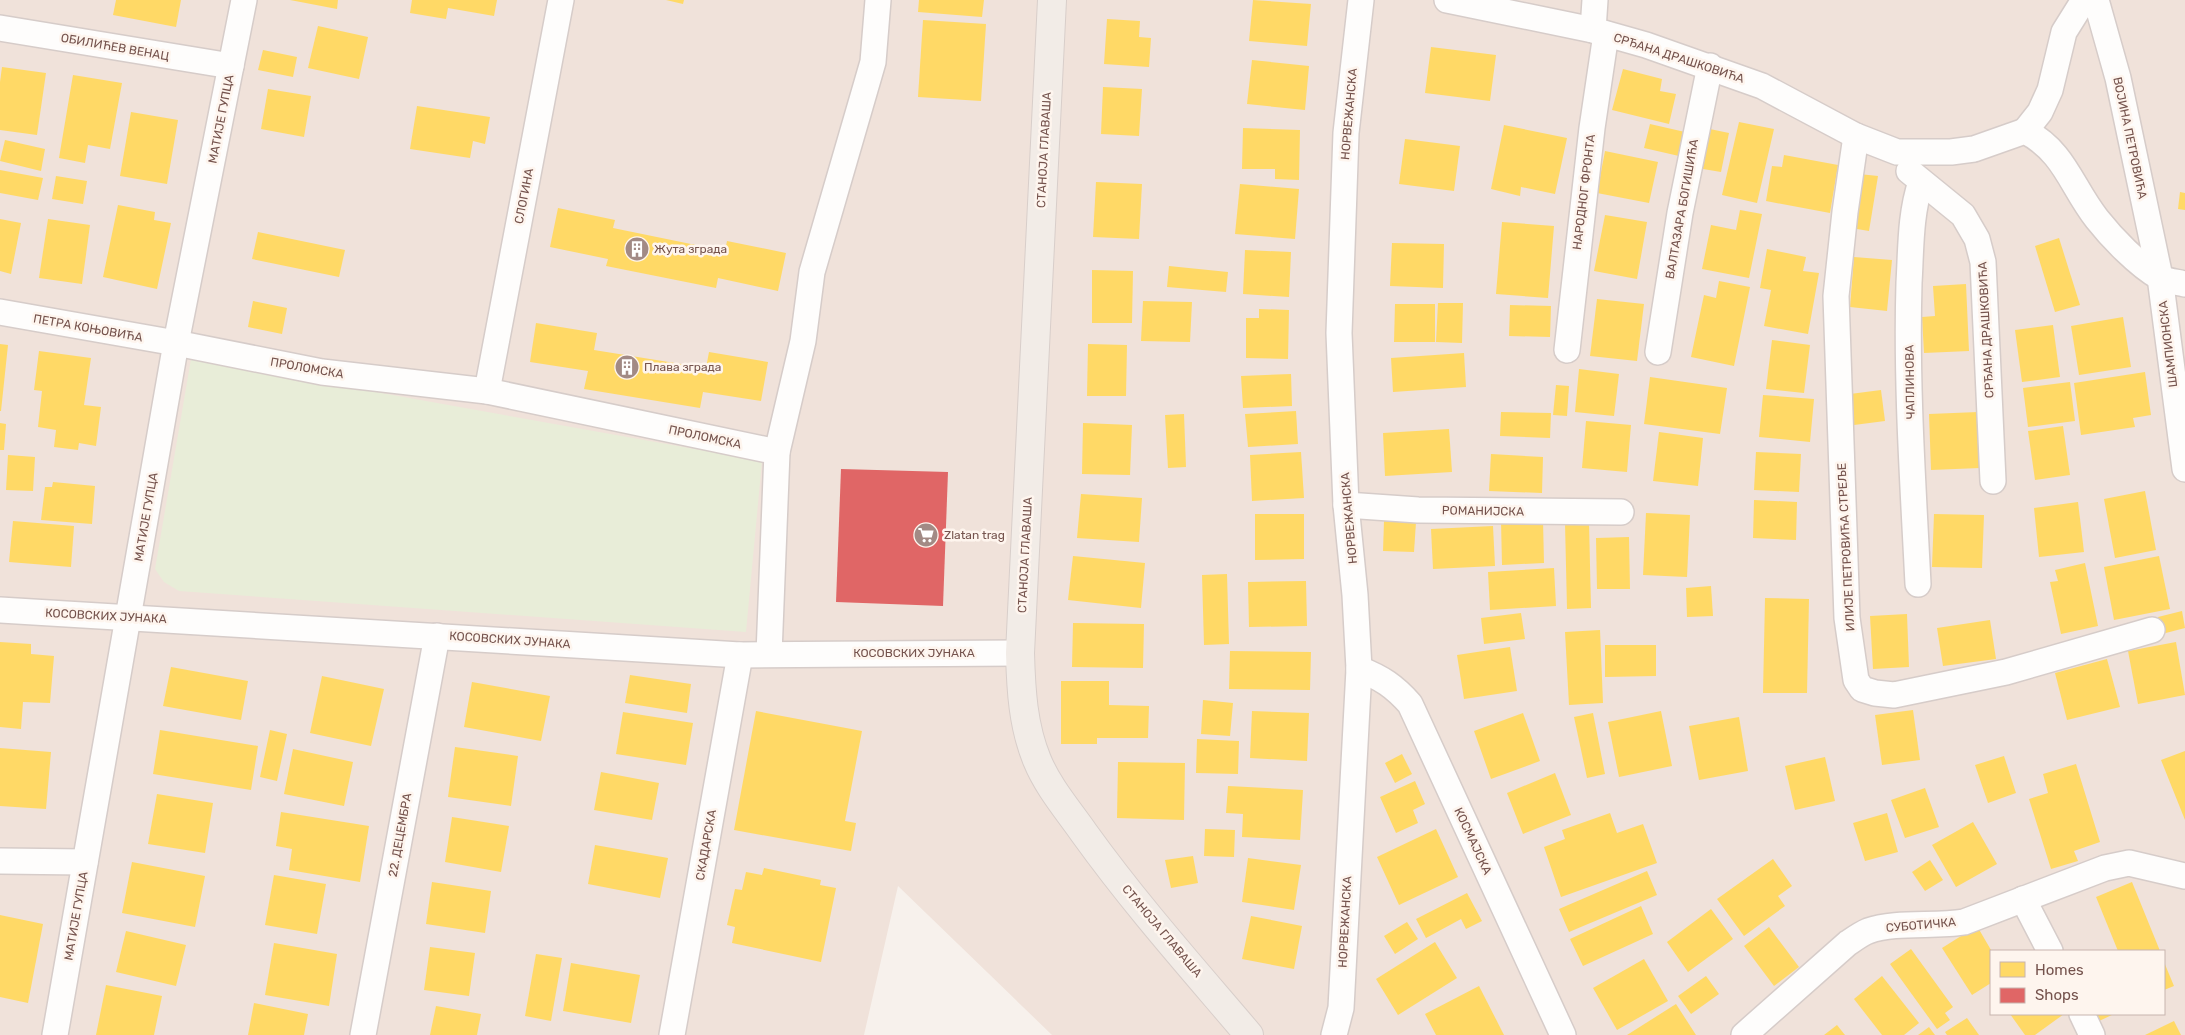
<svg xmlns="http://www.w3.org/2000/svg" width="2185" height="1035" viewBox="0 0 2185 1035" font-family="Rubik,sans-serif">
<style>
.residential{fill:#f0e2da;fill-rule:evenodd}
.green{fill:#e8edd8}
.homes{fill:#ffd966}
.shops{fill:#e06666}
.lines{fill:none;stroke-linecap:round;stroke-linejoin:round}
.street-casing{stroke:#d6ccc9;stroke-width:28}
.primary-casing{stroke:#d8ceca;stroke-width:30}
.street{stroke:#fefdfc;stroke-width:25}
.primary{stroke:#f2ece7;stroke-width:28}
.labels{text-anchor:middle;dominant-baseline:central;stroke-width:5;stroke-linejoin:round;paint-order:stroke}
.street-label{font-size:12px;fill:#75534d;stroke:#fef5ee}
.poi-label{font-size:12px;fill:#75534d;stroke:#fef5ee;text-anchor:start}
</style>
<rect width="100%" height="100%" fill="#f7f1ec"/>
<path class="residential" d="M0 0H2185V1035H1052L898 886 864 1035H0ZM1991 951H2164V1014H1991Z"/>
<path class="green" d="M191 359 762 461 746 632 179 591 164 582 155 569Z"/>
<g class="homes">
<path d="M116 0H181L176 27 113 15Z"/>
<path d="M290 0H338L337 9Z"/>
<path d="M412 0H497L494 16 448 8 446 19 410 13Z"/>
<path d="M666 0H684L683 4Z"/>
<path d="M919 0H984L982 17 918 12Z"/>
<path d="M1253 0 1311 4 1307 46 1249 41Z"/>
<path d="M1107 19 1140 21 1139 37 1151 38 1149 67 1104 64Z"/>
<path d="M923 20 986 24 981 101 918 97Z"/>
<path d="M318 26 368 37 359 79 308 68Z"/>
<path d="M1431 47 1496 55 1490 101 1425 93Z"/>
<path d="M263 50 297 57 293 77 258 70Z"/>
<path d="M1252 60 1309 66 1305 110 1247 104Z"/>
<path d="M2 67 46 73 37 135 0 130V82Z"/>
<path d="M1623 69 1662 79 1660 91 1676 94 1669 124 1612 110Z"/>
<path d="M73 75 122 83 110 149 88 145 85 163 59 158Z"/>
<path d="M1103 87 1142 89 1139 136 1101 134Z"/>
<path d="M268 89 311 96 304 137 261 129Z"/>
<path d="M417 106 490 117 485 144 473 141 470 158 410 149Z"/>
<path d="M131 112 178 120 167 184 120 176Z"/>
<path d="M1739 122 1774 129 1757 203 1722 195Z"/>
<path d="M1650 124 1685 132 1679 156 1644 148Z"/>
<path d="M1504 125 1567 138 1555 194 1521 187 1520 196 1491 189Z"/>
<path d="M1243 128 1300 130 1299 180 1275 179V169H1242Z"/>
<path d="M1705 128 1729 133 1721 172 1697 168Z"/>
<path d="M1405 139 1460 146 1454 191 1399 184Z"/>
<path d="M5 140 45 149 41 171 0 161Z"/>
<path d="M1605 151 1658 162 1649 203 1597 193Z"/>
<path d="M1784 155 1838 165 1830 213 1766 201 1772 166 1782 167Z"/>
<path d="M0 170 43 178 38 200 0 193Z"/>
<path d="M1859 174 1878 176 1869 231 1851 228Z"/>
<path d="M56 176 87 181 83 204 52 199Z"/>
<path d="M1096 182 1142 184 1139 239 1093 237Z"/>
<path d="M1240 184 1299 189 1295 239 1235 234Z"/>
<path d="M2180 192 2185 193V210L2178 209Z"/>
<path d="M118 205 155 212 154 220 171 223 157 289 103 277Z"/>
<path d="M558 208 615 220 613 228 725 251 727 241 786 253 778 291 718 278 716 288 606 266 608 259 550 247Z"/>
<path d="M1740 210 1762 214 1749 278 1702 269 1711 225 1736 230Z"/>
<path d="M1605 215 1647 222 1637 279 1594 271Z"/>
<path d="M0 219 21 223 11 274 0 271Z"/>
<path d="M48 219 90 225 82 284 39 278Z"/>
<path d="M1502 222 1554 226 1548 298 1496 294Z"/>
<path d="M258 232 345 250 339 277 252 259Z"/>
<path d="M2059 238 2080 305 2055 312 2035 246Z"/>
<path d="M1392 243 1444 244 1443 288 1390 286Z"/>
<path d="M1767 249 1806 257 1803 271 1819 273 1808 334 1764 326 1771 290 1760 288Z"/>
<path d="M1245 250 1291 252 1289 297 1243 294Z"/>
<path d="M1854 257 1892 260 1887 311 1850 307Z"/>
<path d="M1169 266 1228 272 1226 292 1167 287Z"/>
<path d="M1092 270 1133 271 1132 323H1092Z"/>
<path d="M1719 281 1750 287 1734 366 1691 357 1704 295 1716 298Z"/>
<path d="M1966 284 1969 351 1924 353 1922 317 1935 316 1933 286Z"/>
<path d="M1597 299 1644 304 1637 361 1590 356Z"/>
<path d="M253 301 287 308 282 334 248 327Z"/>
<path d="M1143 301 1192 302 1190 342 1141 341Z"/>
<path d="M1438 303H1463L1462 343 1436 342Z"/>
<path d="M1395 304H1435V342H1394Z"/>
<path d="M1510 305 1551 306 1550 337 1509 336Z"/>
<path d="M1259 309 1289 310 1288 359 1246 358V318H1259Z"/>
<path d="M2123 317 2131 367 2079 375 2071 326Z"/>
<path d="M536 323 597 333 594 350 706 368 709 352 768 362 761 401 703 392 700 408 584 389 588 371 530 362Z"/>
<path d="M2053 325 2060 377 2022 382 2015 330Z"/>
<path d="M1772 340 1810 345 1804 393 1766 389Z"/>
<path d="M0 344 8 345 1 411H0Z"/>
<path d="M1088 344 1127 345 1126 396H1087Z"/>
<path d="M39 351 91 358 84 405 101 407 96 446 79 443 78 450 54 447 56 430 38 427 42 391 34 390Z"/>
<path d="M1464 353 1466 387 1393 392 1391 358Z"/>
<path d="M1579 369 1619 374 1614 416 1575 412Z"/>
<path d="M2145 372 2151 415 2133 418 2135 427 2081 435 2074 383Z"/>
<path d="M1291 374 1292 406 1243 408 1241 376Z"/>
<path d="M1650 377 1727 388 1720 434 1644 424Z"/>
<path d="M2070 382 2075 421 2028 427 2023 388Z"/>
<path d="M1556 385 1569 386 1567 416 1553 415Z"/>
<path d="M1881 390 1885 421 1854 425 1850 394Z"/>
<path d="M1763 395 1814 399 1810 442 1759 437Z"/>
<path d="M1296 411 1298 444 1248 447 1245 414Z"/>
<path d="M1501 412 1551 413 1550 438 1500 436Z"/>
<path d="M1978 412 1980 468 1931 470 1929 414Z"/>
<path d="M1184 414 1186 467 1168 468 1165 415Z"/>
<path d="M1586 421 1631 425 1627 472 1582 468Z"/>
<path d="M0 423 6 424 4 450H0Z"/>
<path d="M1083 423 1132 425 1130 475 1082 474Z"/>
<path d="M2063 426 2070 475 2035 480 2028 431Z"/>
<path d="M1449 429 1452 472 1385 476 1383 433Z"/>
<path d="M1659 432 1703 438 1698 486 1653 481Z"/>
<path d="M1301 452 1304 498 1252 501 1250 455Z"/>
<path d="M1756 452 1801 454 1799 492 1754 490Z"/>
<path d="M1491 454 1543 457 1542 493 1489 491Z"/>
<path d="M8 455 35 457 33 491 6 490Z"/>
<path d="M53 482 95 486 92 524 41 520 45 487H52Z"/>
<path d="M2145 491 2156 550 2115 558 2104 499Z"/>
<path d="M1081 494 1142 498 1139 542 1077 538Z"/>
<path d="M1754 500 1797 502 1796 540 1753 538Z"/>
<path d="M2078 502 2084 552 2039 557 2034 508Z"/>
<path d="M1646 513 1690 515 1687 577 1643 575Z"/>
<path d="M1255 514H1304V559L1255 560Z"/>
<path d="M1934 514 1984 515 1982 568 1932 567Z"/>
<path d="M1543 520 1544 563 1502 565 1501 521Z"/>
<path d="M13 521 74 526 71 567 9 562Z"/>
<path d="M1384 521 1416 522 1414 552 1383 551Z"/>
<path d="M1589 522 1591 608 1567 609 1565 523Z"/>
<path d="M1493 526 1495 566 1433 569 1431 529Z"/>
<path d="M1629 537 1630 589H1597L1596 538Z"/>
<path d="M1073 556 1145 563 1141 608 1068 600Z"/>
<path d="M2159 556 2170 609 2114 620 2104 567Z"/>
<path d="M2085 563 2098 626 2061 634 2050 582 2058 581 2055 570Z"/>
<path d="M1554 568 1556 606 1490 610 1488 572Z"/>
<path d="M1227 574 1229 644 1204 645 1202 575Z"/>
<path d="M1306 581 1307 626 1249 627 1248 582Z"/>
<path d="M1711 586 1713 616 1687 617 1686 588Z"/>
<path d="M1765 598 1809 599 1807 693H1763Z"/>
<path d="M2182 611 2185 628 2162 634 2158 617Z"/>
<path d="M1521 613 1525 639 1484 644 1481 618Z"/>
<path d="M1907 614 1909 667 1873 669 1870 616Z"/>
<path d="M1990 620 1996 659 1943 666 1937 628Z"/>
<path d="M1073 623 1144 624 1143 668 1072 667Z"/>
<path d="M1600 630 1603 703 1569 705 1565 632Z"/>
<path d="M0 642 31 644V654L54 656 50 703 23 702 21 729 0 727Z"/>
<path d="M2176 642 2185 695 2138 704 2128 651Z"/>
<path d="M1605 645H1656V676L1605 677Z"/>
<path d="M1510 647 1517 691 1464 699 1457 655Z"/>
<path d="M1230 651 1311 652 1310 690 1229 689Z"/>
<path d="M2107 659 2120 707 2067 720 2055 673Z"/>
<path d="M171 667 248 681 241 720 163 706Z"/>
<path d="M630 675 691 684 687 713 625 703Z"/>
<path d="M322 676 384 689 371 746 310 733Z"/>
<path d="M1061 681H1109V705L1149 706 1148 738H1097V744H1061Z"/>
<path d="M472 682 550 696 541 741 464 727Z"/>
<path d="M1203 700 1233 703 1230 736 1201 734Z"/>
<path d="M1913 710 1920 760 1882 765 1875 715Z"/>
<path d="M756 711 862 731 845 821 856 823 851 851 734 830Z"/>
<path d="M1252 711 1309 713 1307 761 1250 758Z"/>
<path d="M1661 711 1672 766 1619 777 1608 722Z"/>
<path d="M623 712 693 723 686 765 616 754Z"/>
<path d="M1523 713 1540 761 1491 779 1474 731Z"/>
<path d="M1593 713 1605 774 1587 778 1574 717Z"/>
<path d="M1739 717 1748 771 1699 780 1689 726Z"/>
<path d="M160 730 258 746 251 790 153 774Z"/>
<path d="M270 730 287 734 277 781 260 777Z"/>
<path d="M1197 739 1239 741 1238 774 1196 773Z"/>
<path d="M455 747 518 756 511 806 448 797Z"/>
<path d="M0 748 51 752 46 809 0 806Z"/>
<path d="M293 749 353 762 344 806 284 794Z"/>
<path d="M2185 751V820L2161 760Z"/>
<path d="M1402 754 1412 774 1395 783 1385 763Z"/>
<path d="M2004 756 2016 793 1988 803 1975 765Z"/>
<path d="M1825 757 1835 801 1795 810 1785 766Z"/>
<path d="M1118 762 1185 763 1184 820 1117 818Z"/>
<path d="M2076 764 2100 842 2074 851 2078 861 2051 869 2029 799 2048 793 2043 774Z"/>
<path d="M601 772 659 783 652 820 594 810Z"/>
<path d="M1555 773 1571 815 1523 834 1507 793Z"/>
<path d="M1415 781 1425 804 1413 810 1418 823 1396 833 1380 797Z"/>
<path d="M1228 786 1303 790 1300 840 1242 837 1243 814 1226 813Z"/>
<path d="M1925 788 1939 827 1905 838 1891 800Z"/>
<path d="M157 794 213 803 205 853 148 844Z"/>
<path d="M281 812 369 826 360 882 289 870 292 849 276 846Z"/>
<path d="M1610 813 1617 833 1643 824 1657 863 1561 897 1544 847 1565 839 1562 830Z"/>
<path d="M1887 813 1898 852 1865 861 1853 823Z"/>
<path d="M452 817 509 826 501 872 445 862Z"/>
<path d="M1973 822 1997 864 1956 887 1932 845Z"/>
<path d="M1205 829 1235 830 1234 857 1204 856Z"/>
<path d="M1436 829 1458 877 1399 905 1377 857Z"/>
<path d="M595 845 668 858 660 898 588 884Z"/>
<path d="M1193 856 1198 883 1171 888 1165 860Z"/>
<path d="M1248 858 1301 865 1294 910 1242 902Z"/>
<path d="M1773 859 1792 886 1778 896 1785 906 1744 936 1717 899Z"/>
<path d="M1930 860 1943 880 1925 891 1912 872Z"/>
<path d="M132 862 205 876 195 927 122 913Z"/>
<path d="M764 868 821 880 820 885 836 888 821 962 732 943 735 927 727 925 735 889 742 890 746 872 762 875Z"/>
<path d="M1647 871 1657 895 1569 932 1559 909Z"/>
<path d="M274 875 326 884 317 934 265 925Z"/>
<path d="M432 882 491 891 485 933 426 924Z"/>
<path d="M2132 882 2160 951H2118L2096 897Z"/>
<path d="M1467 893 1482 921 1466 929 1461 919 1426 938 1416 919Z"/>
<path d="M1641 906 1653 934 1583 966 1570 939Z"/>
<path d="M1711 909 1733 939 1688 972 1667 942Z"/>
<path d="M0 915 43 924 28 1003 0 997Z"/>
<path d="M1251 916 1302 926 1294 969 1242 959Z"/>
<path d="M1407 922 1418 939 1395 954 1384 936Z"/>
<path d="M1977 926 1991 950V983L1972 995 1942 948Z"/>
<path d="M1769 927 1799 967 1774 986 1744 946Z"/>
<path d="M126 931 186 945 176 986 116 972Z"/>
<path d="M1435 942 1457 978 1398 1015 1376 979Z"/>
<path d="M274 943 337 954 329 1006 265 995Z"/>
<path d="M430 947 475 953 469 996 424 990Z"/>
<path d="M1911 949 1953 1007 1945 1013 1950 1020 1937 1029 1890 964Z"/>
<path d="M536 954 562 958 551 1021 525 1016Z"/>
<path d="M1644 959 1668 1001 1617 1030 1593 988Z"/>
<path d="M2164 962 2174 986 2164 990Z"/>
<path d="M571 963 640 975 631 1023 563 1011Z"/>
<path d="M1706 976 1719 994 1691 1014 1678 996Z"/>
<path d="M1882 976 1919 1023 1904 1035H1882L1854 999Z"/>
<path d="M106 985 162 996 154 1035H96Z"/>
<path d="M1479 986 1504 1035H1436L1425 1014Z"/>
<path d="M254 1003 308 1014 304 1035H248Z"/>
<path d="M1676 1004 1696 1035H1627Z"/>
<path d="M436 1006 481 1014 477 1035H430Z"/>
<path d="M2010 1014H2064L2035 1035H2025Z"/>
<path d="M2092 1014H2114L2097 1022Z"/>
<path d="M1967 1018 1979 1035H1947L1945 1032Z"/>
<path d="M2174 1021 2181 1035H2145Z"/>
<path d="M1837 1025 1845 1035H1824Z"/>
<path d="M1929 1027 1935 1035H1918Z"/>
</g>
<path class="shops" d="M841 469 948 472 943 606 836 602Z"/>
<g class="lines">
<defs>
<g id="street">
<path d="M1447 0 1593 30 1646 45 1762 86 1856 136 1897 152H1951L1974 149 2025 131C2065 152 2071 186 2097 219 2112 238 2138 265 2159 277 2166 281 2177 282 2185 284"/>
<path d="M2096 0 2118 78 2160 277 2185 469"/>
<path d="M0 28 231 66"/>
<path d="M1593 30 1595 0"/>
<path d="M2025 131 2040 112 2050 90 2064 32 2079 8 2086 0"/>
<path d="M1856 136 1845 212 1836 296 1847 618 1856 680 1862 689 1875 693 1894 695 2006 672 2152 630"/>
<path d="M1909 171 1963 215 1977 239 1983 262 1993 481"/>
<path d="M0 312 176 343 322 372 487 391 777 452 803 341 812 272 873 62 878 0"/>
<path d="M1567 350 1592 128 1606 34"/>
<path d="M1658 352 1680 213 1710 66"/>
<path d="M487 391 561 0"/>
<path d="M1346 505 1418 510 1621 512"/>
<path d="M1918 584C1913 484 1906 383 1909 283 1911 250 1910 214 1921 182"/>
<path d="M0 610 740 655 1020 653"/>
<path d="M769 654 777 452"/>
<path d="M1359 669C1382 678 1394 686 1410 704L1563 1035"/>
<path d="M0 861 85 862"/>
<path d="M2023 899 2050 951"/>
<path d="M2082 1014 2092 1035"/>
<path d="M55 1035 176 343 244 0"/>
<path d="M363 1035 437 636"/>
<path d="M672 1035 740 655"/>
<path d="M1334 1035 1341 1008 1359 669 1355 595 1346 505 1339 333 1346 133 1361 0"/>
<path d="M1744 1035 1848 943C1854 939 1861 934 1868 931 1896 921 1934 927 1964 922L2105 868 2129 863 2185 876"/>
</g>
<path id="primary" d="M1052 0 1020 653C1021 690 1023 726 1037 760 1048 787 1068 810 1084 833 1135 904 1193 969 1249 1035"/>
</defs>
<use href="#street" class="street-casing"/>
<use href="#primary" class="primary-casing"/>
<use href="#street" class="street"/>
<use href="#primary" class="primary"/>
</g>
<defs>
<symbol id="building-disc" viewBox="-11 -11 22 22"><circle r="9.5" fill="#a28a85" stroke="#fef5ee"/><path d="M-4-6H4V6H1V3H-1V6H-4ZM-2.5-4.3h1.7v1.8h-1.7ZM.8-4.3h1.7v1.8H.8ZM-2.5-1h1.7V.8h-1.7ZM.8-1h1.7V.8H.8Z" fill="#fff"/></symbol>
<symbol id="supermarket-disc" viewBox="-11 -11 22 22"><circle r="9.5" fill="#a28a85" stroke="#fef5ee"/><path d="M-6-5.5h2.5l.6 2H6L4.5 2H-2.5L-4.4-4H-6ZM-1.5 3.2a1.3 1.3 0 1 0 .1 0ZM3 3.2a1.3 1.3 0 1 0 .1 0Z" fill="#fff"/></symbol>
</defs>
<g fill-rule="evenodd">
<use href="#building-disc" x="623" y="235" width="28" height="28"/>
<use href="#building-disc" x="613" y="353" width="28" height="28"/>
<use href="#supermarket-disc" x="912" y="521" width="28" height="28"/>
</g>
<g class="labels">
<g class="street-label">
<text transform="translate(115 47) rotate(10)">ОБИЛИЋЕВ ВЕНАЦ</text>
<text transform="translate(1679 58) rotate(18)">СРЂАНА ДРАШКОВИЋА</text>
<text transform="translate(1349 114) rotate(-85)">НОРВЕЖАНСКА</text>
<text transform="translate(221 119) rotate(-79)">МАТИЈЕ ГУПЦА</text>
<text transform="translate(2130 138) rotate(78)">ВОЈИНА ПЕТРОВИЋА</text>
<text transform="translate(1044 150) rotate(-87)">СТАНОЈА ГЛАВАША</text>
<text transform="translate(1584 192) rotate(-83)">НАРОДНОГ ФРОНТА</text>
<text transform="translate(524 196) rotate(-79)">СЛОГИНА</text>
<text transform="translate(1682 209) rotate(-80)">ВАЛТАЗАРА БОГИШИЋА</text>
<text transform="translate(88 328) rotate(10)">ПЕТРА КОЊОВИЋА</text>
<text transform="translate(1986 330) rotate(-93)">СРЂАНА ДРАШКОВИЋА</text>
<text transform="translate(2168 344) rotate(-97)">ШАМПИОНСКА</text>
<text transform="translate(307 368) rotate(10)">ПРОЛОМСКА</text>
<text transform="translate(1910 382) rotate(-91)">ЧАПЛИНОВА</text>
<text transform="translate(705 437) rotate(12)">ПРОЛОМСКА</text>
<text transform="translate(1483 511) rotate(1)">РОМАНИЈСКА</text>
<text transform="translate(146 517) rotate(-80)">МАТИЈЕ ГУПЦА</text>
<text transform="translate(1349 518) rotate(-95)">НОРВЕЖАНСКА</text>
<text transform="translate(1846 547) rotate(-93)">ИЛИЈЕ ПЕТРОВИЋА СТРЕЉЕ</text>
<text transform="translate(1025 555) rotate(-87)">СТАНОЈА ГЛАВАША</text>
<text transform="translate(106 616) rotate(3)">КОСОВСКИХ ЈУНАКА</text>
<text transform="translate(510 640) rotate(4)">КОСОВСКИХ ЈУНАКА</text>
<text x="914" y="653">КОСОВСКИХ ЈУНАКА</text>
<text transform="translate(400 835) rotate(-80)">22. ДЕЦЕМБРА</text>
<text transform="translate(1473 841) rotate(65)">КОСМАЈСКА</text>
<text transform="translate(706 845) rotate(-80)">СКАДАРСКА</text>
<text transform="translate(76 916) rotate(-80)">МАТИЈЕ ГУПЦА</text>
<text transform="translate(1345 922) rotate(-87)">НОРВЕЖАНСКА</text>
<text transform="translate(1921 925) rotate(-5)">СУБОТИЧКА</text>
<text transform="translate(1162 931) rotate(50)">СТАНОЈА ГЛАВАША</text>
</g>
<g class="poi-label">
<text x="654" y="249">Жута зграда</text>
<text x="644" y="367">Плава зграда</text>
<text x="944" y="535">Zlatan trag</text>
</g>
</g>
<rect x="1990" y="950" width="175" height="65" fill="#fef5ee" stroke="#c7b4ae"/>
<rect x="2000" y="962" width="25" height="15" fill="#ffd966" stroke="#c7b4ae"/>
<text x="2035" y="975" font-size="15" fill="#75534d">Homes</text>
<rect x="2000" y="988" width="25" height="15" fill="#e06666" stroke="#c7b4ae"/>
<text x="2035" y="1000" font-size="15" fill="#75534d">Shops</text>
</svg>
